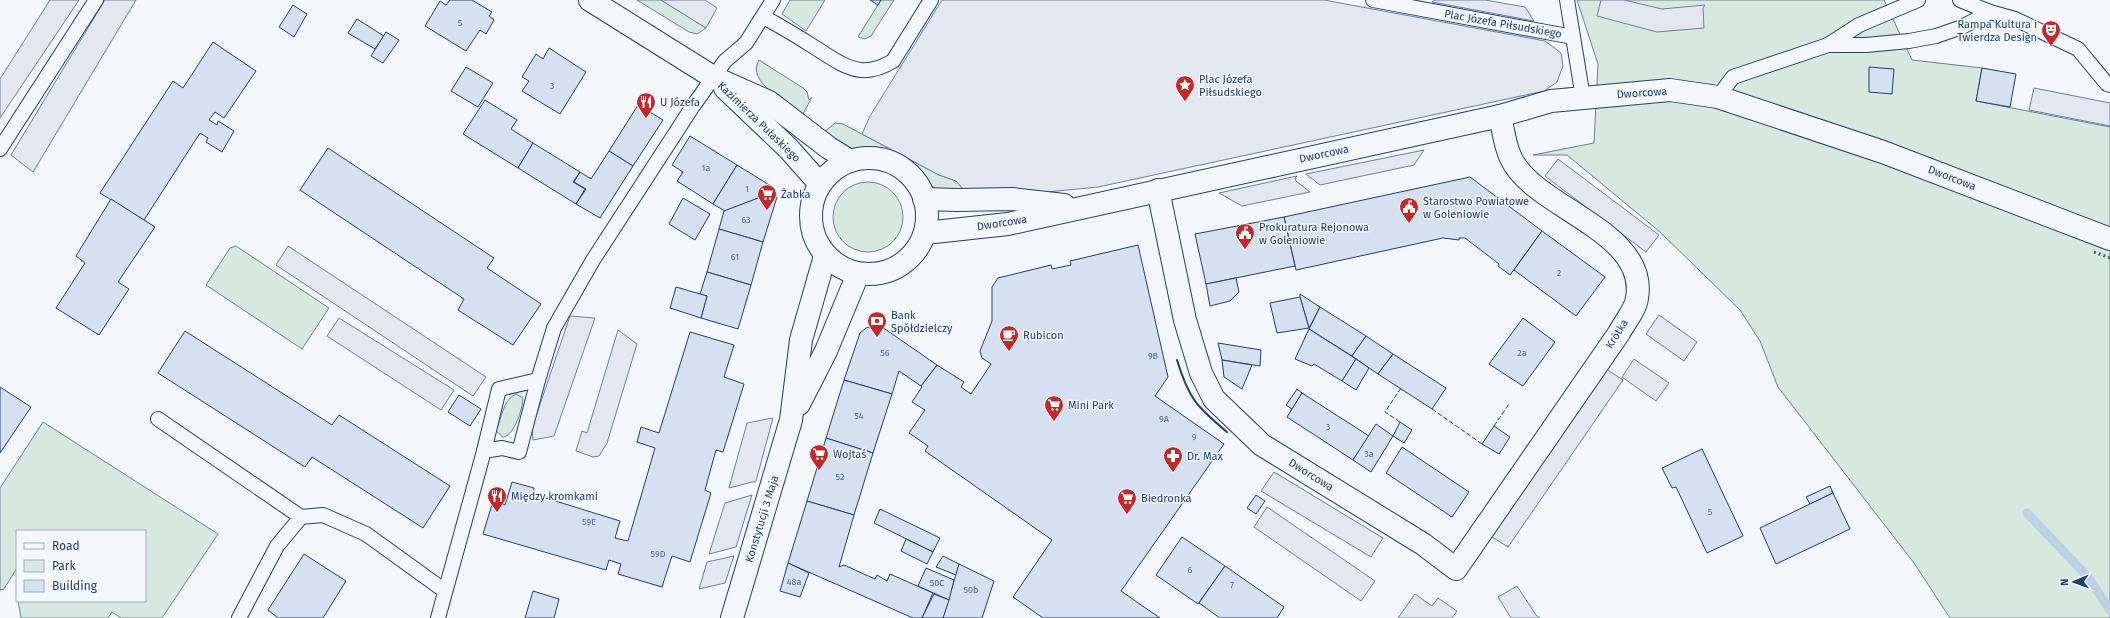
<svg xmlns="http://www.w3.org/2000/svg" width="2110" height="618" viewBox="0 0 2110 618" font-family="'Fira Sans',sans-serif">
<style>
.green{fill:#d7e8df;stroke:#687fa3}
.parking{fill:#e3e8f0;stroke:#687fa3}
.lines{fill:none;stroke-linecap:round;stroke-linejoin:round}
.stream{stroke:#bed0e5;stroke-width:9}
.building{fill:#d5e0f0;stroke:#1d3f73}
.service-casing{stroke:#1d3f73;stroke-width:16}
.minor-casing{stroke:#1d3f73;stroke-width:24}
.tertiary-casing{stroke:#1d3f73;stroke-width:24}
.service{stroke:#f4f7fb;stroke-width:14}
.minor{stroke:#f4f7fb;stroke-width:22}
.tertiary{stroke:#f4f7fb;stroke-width:22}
.hedge{stroke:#2c6c60;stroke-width:3;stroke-dasharray:2 3;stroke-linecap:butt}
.fence{stroke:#1d3f73;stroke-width:1;stroke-dasharray:5 2;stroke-linecap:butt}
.wall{stroke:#1d3f73;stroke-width:2}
.labels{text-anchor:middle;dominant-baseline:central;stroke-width:3;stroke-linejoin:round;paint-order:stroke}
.number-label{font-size:9px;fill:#4b6792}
.street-label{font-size:11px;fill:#1d3f73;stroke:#f4f7fb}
.poi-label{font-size:11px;fill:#1d3f73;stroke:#f4f7fb;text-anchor:start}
</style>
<rect width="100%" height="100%" fill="#f4f7fb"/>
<g class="green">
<path d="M637 0H661L706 28 697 34 689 32Z"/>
<path d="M790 0H825L806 31 782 14Z"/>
<path d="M881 0H894L871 36 865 39 858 37Z"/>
<path d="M1577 0H1884L1912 60 1982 68 1976 101 2110 127V618H1950L1914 563 1778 387 1760 341 1740 310 1660 232 1567 155H1533L1594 143 1598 64Z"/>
<path d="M759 60 803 88 807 92 809 100 812 97 803 114C789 104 745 82 759 60Z"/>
<path d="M835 123 843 124 939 175 956 181 963 189 940 191 928 184 913 167 901 158 890 153 874 150 847 148 823 133Z"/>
<circle cx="868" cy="217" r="35"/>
<path d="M236 246 329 308 302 349 206 285 230 248Z"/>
<path d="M516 394 523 398C523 408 514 436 503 437L496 431C501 420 503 399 516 394Z"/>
<path d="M43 422 218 534 162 618H121L112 612 108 618H21L18 601H145V531H17V568L4 589 0 590V488Z"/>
</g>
<g class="parking">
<path d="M50 0H79L0 118V79Z"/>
<path d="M105 0H136L33 172 11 155Z"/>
<path d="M661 0H705L717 8 706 28Z"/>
<path d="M942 0H1324L1545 41 1561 53 1563 66 1557 82 1544 91 1098 187 1047 192 963 189 956 181 939 175 862 134 870 116Z"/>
<path d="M1435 0H1485L1525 7 1534 21 1432 2Z"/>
<path d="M1601 0H1624L1662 9 1705 5 1703 8 1704 28 1657 32 1597 16Z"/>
<path d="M2034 88 2110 103V126L2029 110Z"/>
<path d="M1424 150 1414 165 1320 185 1306 174Z"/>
<path d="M1558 159 1659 235 1646 252 1545 176Z"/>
<path d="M1297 176 1295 178 1296 181 1310 192 1242 206 1219 193Z"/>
<path d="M288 246 486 377 473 396 276 265Z"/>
<path d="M1659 315 1697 342 1684 361 1646 334Z"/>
<path d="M570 316 595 318 554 436 533 440 532 428Z"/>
<path d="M339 318 454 390 441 410 327 336Z"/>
<path d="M618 330 637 344 607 443 599 456 593 457 576 451 582 431 587 433Z"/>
<path d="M1634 359 1669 383 1656 401 1622 377Z"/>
<path d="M1603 367 1623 380 1508 547 1489 535Z"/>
<path d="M773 418 756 481 729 488 747 423Z"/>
<path d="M1274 472 1383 538 1371 557 1261 491Z"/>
<path d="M752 495 736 547 709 554 725 503Z"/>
<path d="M1267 507 1375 581 1361 601 1254 527Z"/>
<path d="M734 556 725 583 699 589 707 562Z"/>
<path d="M1517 586 1536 615 1540 618H1511L1498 597Z"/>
<path d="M1415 594 1432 606 1438 598 1457 611 1452 618H1398Z"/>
</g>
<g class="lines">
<path class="stream" d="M2027 513 2088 577 2110 610"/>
</g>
<g class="building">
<path d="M450 0H472L492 12 489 16 494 20 486 34 480 30 466 51 425 26 440 1 446 5Z"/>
<path d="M870 0H881L878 5Z"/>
<path d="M293 5 307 14 294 37 279 27Z"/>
<path d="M357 19 384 36 375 49 348 33Z"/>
<path d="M386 32 399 40 383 63 371 56Z"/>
<path d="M213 42 256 71 224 118 215 112 209 120 217 125 218 121 234 131 222 152 206 142 208 138 200 133 144 220 100 193 173 81 183 88Z"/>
<path d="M549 48 586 72 560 114 522 91 529 81 522 77 536 54 543 59Z"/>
<path d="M466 67 493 83 478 107 451 91Z"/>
<path d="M1869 67 1894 69 1892 94 1869 92Z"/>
<path d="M1982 68 2016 74 2010 107 1976 101Z"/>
<path d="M485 100 517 120 511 129 533 143 518 168 463 134Z"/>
<path d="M638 105 663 120 633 166 609 151Z"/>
<path d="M690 136 737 165 713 204 677 181 683 172 672 165Z"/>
<path d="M533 143 580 172 573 182 585 189 576 204 518 168Z"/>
<path d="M328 148 494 258 487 268 541 304 513 345 458 310 464 299 300 190Z"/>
<path d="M609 151 633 166 600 218 576 204 586 189 574 182 580 172 591 179Z"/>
<path d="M737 165 771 186 774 192 725 211 713 204Z"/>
<path d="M1470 177 1542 231 1510 275 1498 266 1499 264 1465 238H1459V240L1443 238 1296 270 1284 217Z"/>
<path d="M774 192 777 197 763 242 719 229 724 211Z"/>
<path d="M683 198 710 214 695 240 669 224Z"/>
<path d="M111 199 155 227 118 282 129 289 99 335 56 308 85 263 76 256Z"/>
<path d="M1284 217 1295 266 1206 284 1195 234Z"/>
<path d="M719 229 763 242 751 285 707 272Z"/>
<path d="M1542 231 1605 277 1576 316 1514 270Z"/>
<path d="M1138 245 1168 377 1155 396 1224 444 1121 591 1160 618H1043L1013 597 1052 540 925 451 928 446 909 433 925 410 912 402 922 387 921 386 937 365 964 382 961 387 971 394 991 364 982 358 980 351 992 321V287L998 278 1051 265 1052 269 1071 265 1070 261Z"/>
<path d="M707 272 751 285 738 329 701 318 707 296 700 294Z"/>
<path d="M1236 278 1239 292 1230 301 1210 306 1206 284Z"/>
<path d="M676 287 707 296 701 318 670 308Z"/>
<path d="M1300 294 1320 307 1309 328 1300 297Z"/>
<path d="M1300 297 1309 328 1277 333 1270 303Z"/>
<path d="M1320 307 1366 336 1352 356 1309 329Z"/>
<path d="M1523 318 1555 342 1523 386 1489 364Z"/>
<path d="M873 326 885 329 937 365 921 386 899 371 892 394 844 380 860 333 866 328Z"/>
<path d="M1309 329 1356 359 1342 381 1314 364 1312 366 1295 359Z"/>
<path d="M185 331 332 425 339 415 450 486 423 528 312 457 305 467 158 373Z"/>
<path d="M690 332 734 345 724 377 744 384 723 452 716 450 705 490 711 493 690 562 672 556 662 587 618 574 621 564 609 560 606 570 483 534 493 501 505 505 512 482 534 488 533 494 620 521 615 538 628 541 655 448 637 442 641 427 659 433Z"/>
<path d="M1366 336 1393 354 1378 374 1352 356Z"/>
<path d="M1218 343 1261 350 1260 366 1222 360Z"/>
<path d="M1393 354 1446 388 1432 409 1378 374Z"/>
<path d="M1356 359 1369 368 1356 390 1342 381Z"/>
<path d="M1222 360 1252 365 1242 389 1224 377Z"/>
<path d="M844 380 892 394 873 453 826 438Z"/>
<path d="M0 387 31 407 0 453Z"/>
<path d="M1297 389 1302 393 1292 409 1286 405Z"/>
<path d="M1302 393 1369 436 1353 460 1287 417Z"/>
<path d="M459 395 481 409 470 426 448 412Z"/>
<path d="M1400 422 1412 430 1404 443 1393 436Z"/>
<path d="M1376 424 1393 436 1371 472 1353 460Z"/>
<path d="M1494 426 1510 437 1499 454 1482 444Z"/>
<path d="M826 438 873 453 854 515 807 501Z"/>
<path d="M1402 447 1469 492 1452 517 1386 473Z"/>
<path d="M1702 449 1743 536 1707 553 1676 487 1672 488 1662 468Z"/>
<path d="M1830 486 1833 493 1810 504 1806 497Z"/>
<path d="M1833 493 1850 529 1776 564 1760 528Z"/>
<path d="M1256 495 1265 501 1256 514 1247 508Z"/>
<path d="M807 501 854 515 839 567 844 565 875 579 877 575 887 581 890 574 933 593 922 618H913L788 563Z"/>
<path d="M880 509 940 538 933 552 874 523Z"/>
<path d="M1182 537 1225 566 1198 604 1156 575Z"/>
<path d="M906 539 933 552 927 564 901 551Z"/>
<path d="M304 554 346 581 323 618H278L268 610Z"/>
<path d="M943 556 959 564 956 575 936 567Z"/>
<path d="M788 563 809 573 800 597 780 591Z"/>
<path d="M959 564 994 581 982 618H943Z"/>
<path d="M1225 566 1284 607 1277 618H1220L1199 603Z"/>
<path d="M926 568 954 580 949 600 918 586Z"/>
<path d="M533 591 559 599 554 618H525Z"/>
<path d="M934 594 949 600 943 618H922Z"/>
</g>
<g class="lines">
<defs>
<g id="service">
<path d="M1373 0 1573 37"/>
<path d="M1567 0 1583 98"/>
<path d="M1960 0 1990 12"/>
<path d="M763 17C779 25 795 35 811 45 826 54 843 68 861 70 873 71 883 67 893 61L931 0"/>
<path d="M1828 45 1859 25 1918 0"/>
<path d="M1718 97 1733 77 1828 45H1866L1909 41 1936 36 1962 27 1990 12 2015 19 2078 49 2107 84 2110 85"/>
<path d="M0 149 96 0"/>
<path d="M158 419 301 517 323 515 366 534 445 591"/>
<path d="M484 451 499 389 538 380"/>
<path d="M239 618 277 546 301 517"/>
<path d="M438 618 484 451 502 448 519 452 538 380 554 328 593 260 693 106 725 61 746 43 773 0"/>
</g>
<path id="minor" d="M1158 190 1185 320 1201 373 1214 399 1262 445 1423 544 1456 569 1619 333C1624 323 1636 309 1637 298 1648 235 1548 211 1517 168 1506 154 1504 134 1500 116"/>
<g id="tertiary">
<path d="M590 0 713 77 769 102 829 148 850 161"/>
<path d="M725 88 788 148 820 184"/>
<circle cx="869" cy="216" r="58"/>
<path d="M924 199 957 200 1012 199 1064 205"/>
<path d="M925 233 1008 224 1500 116 1551 101 1670 90 1718 97 1883 152 2110 239"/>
<path d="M799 404 826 351 858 274"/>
<path d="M732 618 791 420 801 340 825 256"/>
</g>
</defs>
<use href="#service" class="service-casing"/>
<use href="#minor" class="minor-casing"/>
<use href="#tertiary" class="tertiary-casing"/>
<use href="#service" class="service"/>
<use href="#minor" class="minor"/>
<use href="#tertiary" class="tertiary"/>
<path class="hedge" d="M2094 252 2110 258"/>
<g class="fence">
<path d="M1432 409 1482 444"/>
<path d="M1400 422 1385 412 1401 388"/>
<path d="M1494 426 1509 404"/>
</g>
<path class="wall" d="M1177 360C1189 399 1196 406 1227 432"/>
</g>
<defs>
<symbol id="theatre-pin" viewBox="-11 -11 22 30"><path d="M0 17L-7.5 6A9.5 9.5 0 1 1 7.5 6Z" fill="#c62828" stroke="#f4f7fb"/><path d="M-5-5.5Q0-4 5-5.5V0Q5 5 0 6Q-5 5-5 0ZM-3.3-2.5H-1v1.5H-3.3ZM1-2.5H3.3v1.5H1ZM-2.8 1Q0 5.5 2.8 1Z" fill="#fff"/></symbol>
<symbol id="sight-pin" viewBox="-11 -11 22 30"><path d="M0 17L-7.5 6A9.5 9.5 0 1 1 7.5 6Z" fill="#c62828" stroke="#f4f7fb"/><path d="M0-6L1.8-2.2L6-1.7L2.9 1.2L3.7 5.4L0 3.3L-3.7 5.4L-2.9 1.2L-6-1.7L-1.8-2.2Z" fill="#fff"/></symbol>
<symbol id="restaurant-pin" viewBox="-11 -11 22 30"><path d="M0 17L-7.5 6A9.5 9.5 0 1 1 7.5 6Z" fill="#c62828" stroke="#f4f7fb"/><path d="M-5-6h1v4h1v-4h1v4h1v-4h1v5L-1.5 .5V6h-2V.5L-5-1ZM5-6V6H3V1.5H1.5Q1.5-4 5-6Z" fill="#fff"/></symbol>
<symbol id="supermarket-pin" viewBox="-11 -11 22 30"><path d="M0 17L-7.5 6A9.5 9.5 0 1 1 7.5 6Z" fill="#c62828" stroke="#f4f7fb"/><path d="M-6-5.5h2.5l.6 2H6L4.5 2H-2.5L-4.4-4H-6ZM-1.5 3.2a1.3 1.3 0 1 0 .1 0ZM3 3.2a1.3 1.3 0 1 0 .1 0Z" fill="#fff"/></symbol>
<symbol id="civic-pin" viewBox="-11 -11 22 30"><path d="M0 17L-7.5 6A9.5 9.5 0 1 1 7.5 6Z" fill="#c62828" stroke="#f4f7fb"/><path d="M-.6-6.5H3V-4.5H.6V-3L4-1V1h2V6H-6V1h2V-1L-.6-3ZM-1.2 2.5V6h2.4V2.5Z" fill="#fff"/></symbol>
<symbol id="bank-pin" viewBox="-11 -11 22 30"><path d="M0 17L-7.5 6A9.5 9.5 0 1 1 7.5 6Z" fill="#c62828" stroke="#f4f7fb"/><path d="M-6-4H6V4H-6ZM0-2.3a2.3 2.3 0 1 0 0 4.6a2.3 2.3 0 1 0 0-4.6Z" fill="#fff"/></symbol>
<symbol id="cafe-pin" viewBox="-11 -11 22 30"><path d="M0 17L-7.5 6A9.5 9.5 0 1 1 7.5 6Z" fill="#c62828" stroke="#f4f7fb"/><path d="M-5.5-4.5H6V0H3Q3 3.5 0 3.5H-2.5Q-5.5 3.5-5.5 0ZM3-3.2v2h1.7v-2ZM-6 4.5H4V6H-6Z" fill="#fff"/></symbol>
<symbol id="pharmacy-pin" viewBox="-11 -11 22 30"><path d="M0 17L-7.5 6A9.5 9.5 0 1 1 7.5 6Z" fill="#c62828" stroke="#f4f7fb"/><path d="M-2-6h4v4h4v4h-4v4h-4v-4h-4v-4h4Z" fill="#fff"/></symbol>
</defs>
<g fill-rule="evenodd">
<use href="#theatre-pin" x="2040" y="19" width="22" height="30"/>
<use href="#sight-pin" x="1174" y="74" width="22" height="30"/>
<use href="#restaurant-pin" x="635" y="91" width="22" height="30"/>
<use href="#supermarket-pin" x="756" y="183" width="22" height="30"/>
<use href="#civic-pin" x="1398" y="196" width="22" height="30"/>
<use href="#civic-pin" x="1234" y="222" width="22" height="30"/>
<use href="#bank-pin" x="866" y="310" width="22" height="30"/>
<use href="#cafe-pin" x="998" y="324" width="22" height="30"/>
<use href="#supermarket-pin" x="1043" y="394" width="22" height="30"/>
<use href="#supermarket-pin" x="808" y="443" width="22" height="30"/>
<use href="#pharmacy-pin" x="1162" y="445" width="22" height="30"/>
<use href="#restaurant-pin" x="486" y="485" width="22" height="30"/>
<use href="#supermarket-pin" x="1116" y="487" width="22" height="30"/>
</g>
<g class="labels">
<g class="number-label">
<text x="460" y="23">5</text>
<text x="552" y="86">3</text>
<text x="706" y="168">1a</text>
<text x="747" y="189">1</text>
<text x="746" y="220">63</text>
<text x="735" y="257">61</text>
<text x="1559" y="273">2</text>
<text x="885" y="353">56</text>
<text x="1522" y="353">2a</text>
<text x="1153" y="356">9B</text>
<text x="859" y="416">54</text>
<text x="1164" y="419">9A</text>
<text x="1328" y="427">3</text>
<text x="1194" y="437">9</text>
<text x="1369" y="454">3a</text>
<text x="840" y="477">52</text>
<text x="1710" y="512">5</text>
<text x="589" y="522">59E</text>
<text x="658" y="554">59D</text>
<text x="1190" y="570">6</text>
<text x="794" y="582">48a</text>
<text x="937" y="583">50C</text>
<text x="1232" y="585">7</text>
<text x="971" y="590">50b</text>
</g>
<g class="street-label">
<text transform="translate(1503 24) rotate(10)">Plac Józefa Piłsudskiego</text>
<text transform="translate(1642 93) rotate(-4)">Dworcowa</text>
<text transform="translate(759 122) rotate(44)">Kazimierza Pułaskiego</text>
<text transform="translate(1324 154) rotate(-12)">Dworcowa</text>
<text transform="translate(1952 178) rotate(21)">Dworcowa</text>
<text transform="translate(1002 223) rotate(-9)">Dworcowa</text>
<text transform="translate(1617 334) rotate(-58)">Krótka</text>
<text transform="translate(1311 475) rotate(32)">Dworcowa</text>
<text transform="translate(762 519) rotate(-73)">Konstytucji 3 Maja</text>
</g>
<g class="poi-label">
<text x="2037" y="24" text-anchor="end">Rampa Kultura i<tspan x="2037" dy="13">Twierdza Design</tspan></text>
<text x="1199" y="79">Plac Józefa<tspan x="1199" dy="13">Piłsudskiego</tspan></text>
<text x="660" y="102">U Józefa</text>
<text x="781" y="194">Żabka</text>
<text x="1423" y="201">Starostwo Powiatowe<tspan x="1423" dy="13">w Goleniowie</tspan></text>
<text x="1259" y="227">Prokuratura Rejonowa<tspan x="1259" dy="13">w Goleniowie</tspan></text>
<text x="891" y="315">Bank<tspan x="891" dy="13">Spółdzielczy</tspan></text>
<text x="1023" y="335">Rubicon</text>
<text x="1068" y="405">Mini Park</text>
<text x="833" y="454">Wojtaś</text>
<text x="1187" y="456">Dr. Max</text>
<text x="511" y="496">Między kromkami</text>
<text x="1141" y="498">Biedronka</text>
</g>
</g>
<rect x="16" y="530" width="130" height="72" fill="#f4f7fb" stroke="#9eadc5"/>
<rect x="24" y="543" width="20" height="6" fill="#f4f7fb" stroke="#9eadc5"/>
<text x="52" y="550" font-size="12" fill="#1d3f73">Road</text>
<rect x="24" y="560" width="20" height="12" fill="#d7e8df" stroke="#9eadc5"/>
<text x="52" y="570" font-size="12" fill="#1d3f73">Park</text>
<rect x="24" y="580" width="20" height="12" fill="#d5e0f0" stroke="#9eadc5"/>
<text x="52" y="590" font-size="12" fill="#1d3f73">Building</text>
<g transform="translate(2074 582) rotate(268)" stroke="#f4f7fb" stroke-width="3" paint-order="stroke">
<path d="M0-3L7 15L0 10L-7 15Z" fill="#1d3f73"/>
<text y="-6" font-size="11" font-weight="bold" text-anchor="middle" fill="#1d3f73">N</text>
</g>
</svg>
